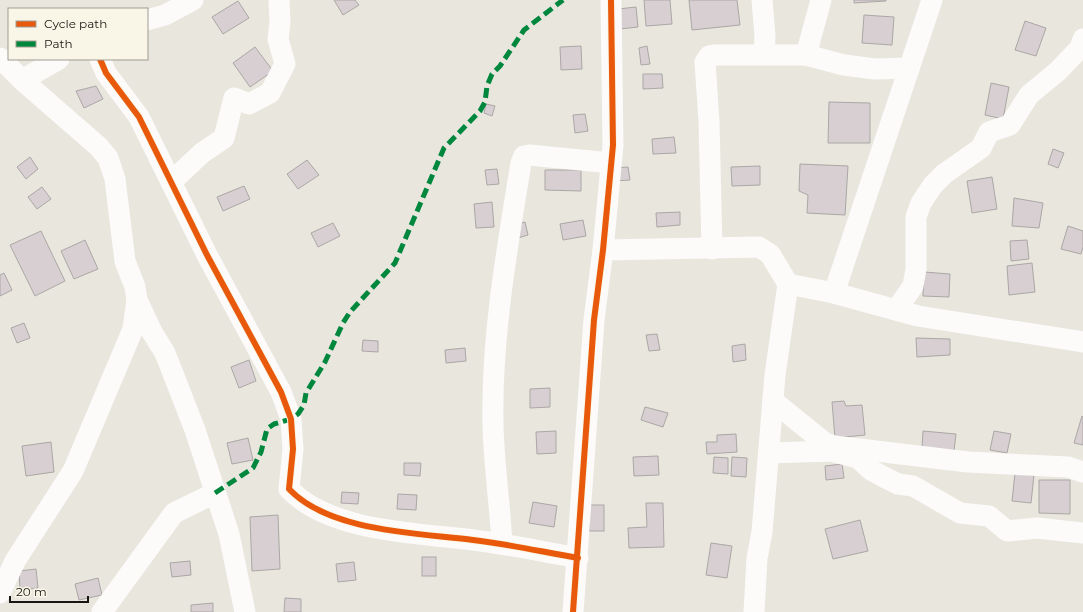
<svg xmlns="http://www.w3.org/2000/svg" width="1083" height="612" viewBox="0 0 1083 612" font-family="Montserrat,sans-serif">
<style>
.building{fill:#d8cfd2;stroke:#aaa7a5}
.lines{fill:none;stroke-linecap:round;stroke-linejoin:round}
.street{stroke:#fcfbfa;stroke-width:21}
.quiet{stroke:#00873e;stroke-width:5;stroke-dasharray:10 5;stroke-linecap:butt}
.cycleway-casing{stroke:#faf6e7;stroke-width:8}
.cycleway{stroke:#e8590c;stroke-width:6}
</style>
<rect width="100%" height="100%" fill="#e9e6de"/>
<g class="building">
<path d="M334 0H355L359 5 343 15Z"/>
<path d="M644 0H670L672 24 646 26Z"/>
<path d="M689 0H737L740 25 692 30Z"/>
<path d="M854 0H886V1L854 3Z"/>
<path d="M238 1 249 18 223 34 212 17Z"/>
<path d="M636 7 638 27 620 29 618 9Z"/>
<path d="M864 15 894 17 892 45 862 43Z"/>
<path d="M1025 21 1046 28 1036 56 1015 50Z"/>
<path d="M581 46 582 69 561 70 560 47Z"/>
<path d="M647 46 650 64 641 65 639 48Z"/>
<path d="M255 47 273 71 250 87 233 63Z"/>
<path d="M643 74H662L663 88 643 89Z"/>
<path d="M991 83 1009 87 1003 119 985 115Z"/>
<path d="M96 86 103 99 84 108 76 91Z"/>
<path d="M829 102 870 103V143H828Z"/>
<path d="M486 104 495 106 492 116 484 113Z"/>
<path d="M585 114 588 131 575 133 573 115Z"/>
<path d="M674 137 676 153 653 154 652 139Z"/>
<path d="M1053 149 1064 153 1058 168 1048 164Z"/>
<path d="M30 157 38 169 26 179 17 167Z"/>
<path d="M307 160 319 175 298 189 287 174Z"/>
<path d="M800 164 848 166 845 215 807 213 808 195 799 191Z"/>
<path d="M760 166V185L732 186 731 167Z"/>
<path d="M628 167 630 180 615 181 614 168Z"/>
<path d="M497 169 499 184 487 185 485 170Z"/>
<path d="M545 170H581V191L545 190Z"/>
<path d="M992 177 997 209 972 213 967 181Z"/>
<path d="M244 186 250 199 223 211 217 197Z"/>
<path d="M42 187 51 199 37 209 28 197Z"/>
<path d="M1014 198 1043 203 1039 228 1012 226Z"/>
<path d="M492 202 494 227 476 228 474 204Z"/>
<path d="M680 212V225L657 227 656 213Z"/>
<path d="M583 220 586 236 563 240 560 224Z"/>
<path d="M525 222 528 235 518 238 514 225Z"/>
<path d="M333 223 340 236 318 247 311 233Z"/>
<path d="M1068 226 1083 231V247L1081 254 1061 249Z"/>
<path d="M41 231 65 281 35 296 10 245Z"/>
<path d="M85 240 98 269 74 279 61 251Z"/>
<path d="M1027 240 1029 259 1011 261 1010 241Z"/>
<path d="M1032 263 1035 292 1009 295 1007 266Z"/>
<path d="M924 272 950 274 949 297 923 296Z"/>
<path d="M4 273 12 290 0 296V275Z"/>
<path d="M24 323 30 338 17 343 11 328Z"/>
<path d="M657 334 660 350 649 351 646 335Z"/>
<path d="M916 338 950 339V355L917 357Z"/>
<path d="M363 340 378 341V352L362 351Z"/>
<path d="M745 344 746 360 733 362 732 346Z"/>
<path d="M465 348 466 361 446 363 445 350Z"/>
<path d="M249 360 256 381 239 388 231 367Z"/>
<path d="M550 388V407L530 408V389Z"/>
<path d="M844 401 846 406 862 405 865 435 835 438 832 402Z"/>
<path d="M645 407 668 413 663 427 641 420Z"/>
<path d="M1082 416 1083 417V445L1074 443Z"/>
<path d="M556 431V453L537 454 536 432Z"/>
<path d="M923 431 956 434 954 451 922 448Z"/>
<path d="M994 431 1011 434 1007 453 990 450Z"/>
<path d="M736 434 737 452 707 454 706 442H717V435Z"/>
<path d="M248 438 253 460 232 464 227 443Z"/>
<path d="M51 442 54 472 26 476 22 446Z"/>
<path d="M658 456 659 475 634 476 633 457Z"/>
<path d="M714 457 728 458V474L713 473Z"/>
<path d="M732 457 747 458 746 477 731 476Z"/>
<path d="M404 463H421L420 476 404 475Z"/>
<path d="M842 464 844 478 826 480 825 466Z"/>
<path d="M1015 473 1034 475 1031 503 1012 501Z"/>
<path d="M1039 480H1070V514L1039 513Z"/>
<path d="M342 492 359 493 358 504 341 503Z"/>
<path d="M398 494 417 495 416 510 397 509Z"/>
<path d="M533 502 557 506 554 527 529 523Z"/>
<path d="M646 503H663L664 547 629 548 628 528 647 527Z"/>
<rect x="589" y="505" width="15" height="26"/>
<path d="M278 515 280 569 252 571 250 517Z"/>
<path d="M860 520 868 551 833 559 825 529Z"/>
<path d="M711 543 732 546 727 578 706 575Z"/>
<rect x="422" y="557" width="14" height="19"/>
<path d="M190 561 191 575 172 577 170 563Z"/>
<path d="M354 562 356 580 338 582 336 564Z"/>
<path d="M36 569 38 588 20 590 19 571Z"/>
<path d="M98 578 102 595 79 600 75 584Z"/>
<path d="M285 598 301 599V612H284Z"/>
<path d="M213 603V612H191V605Z"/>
</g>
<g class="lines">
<g class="street">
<path d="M762 0 765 36 764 54"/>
<path d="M147 20 165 15 193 0"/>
<path d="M806 55 821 0"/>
<path d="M0 58 22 80 99 147 108 158 115 179 125 261 135 287 137 300 152 332 165 353 195 430 229 534 245 612"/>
<path d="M100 59 106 73 139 117 207 255 281 392 291 419 293 449 289 489C330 532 418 533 473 540 508 544 543 552 578 558"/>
<path d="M22 80 59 59"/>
<path d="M172 181 202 153 224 138 234 98 249 104 270 93 285 64 278 39 280 22 279 0"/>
<path d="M712 249 709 121 705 62 709 56 714 55H806L844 65 875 69 909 68"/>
<path d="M603 250 759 247 770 254 788 284 775 375 762 532 757 558 754 612"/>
<path d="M788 284 834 293 918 316 1083 342"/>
<path d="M834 293 932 0"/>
<path d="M896 310 913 286 916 269V217L921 203 933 185 944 174 981 148 989 132 1010 125 1029 95 1058 71 1080 48 1083 39"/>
<path d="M773 401 825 443 834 446 968 462 1068 467 1083 472"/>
<path d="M769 453 831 451 858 458 871 470 882 476 898 484 913 486 960 513 989 516 1007 531 1037 528 1083 533"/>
<path d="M502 544C500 505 494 465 493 426 491 338 507 249 521 163L524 156 529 155 611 163"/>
<path d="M0 593 15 561 73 471 133 329 137 300"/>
<path d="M102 612 174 513 215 493"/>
<path d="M573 612 594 320 603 250 613 145 611 0"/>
</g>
<path class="quiet" d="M215 493 253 468 261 452 267 429 274 424 291 419 298 414 304 405 306 393 325 362 343 323 350 312 395 263 444 148 480 111 485 102 487 86 492 74 500 66 524 30 563 0"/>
<defs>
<g id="cycleway">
<path d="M100 59 106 73 139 117 207 255 281 392 291 419 293 449 289 489C330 532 418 533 473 540 508 544 543 552 578 558"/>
<path d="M573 612 594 320 603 250 613 145 611 0"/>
</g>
</defs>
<use href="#cycleway" class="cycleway-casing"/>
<use href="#cycleway" class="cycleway"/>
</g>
<rect x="8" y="8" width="140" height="52" fill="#faf6e7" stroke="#9f9c91"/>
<rect x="16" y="21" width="20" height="6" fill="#e8590c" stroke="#9f9c91"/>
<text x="44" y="28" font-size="12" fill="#171611">Cycle path</text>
<rect x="16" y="41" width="20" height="6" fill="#00873e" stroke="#9f9c91"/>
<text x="44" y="48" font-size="12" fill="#171611">Path</text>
<path d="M10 596v6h78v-6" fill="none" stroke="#171611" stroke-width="2"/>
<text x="16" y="596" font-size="12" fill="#171611" stroke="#faf6e7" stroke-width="3" paint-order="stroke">20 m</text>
</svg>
